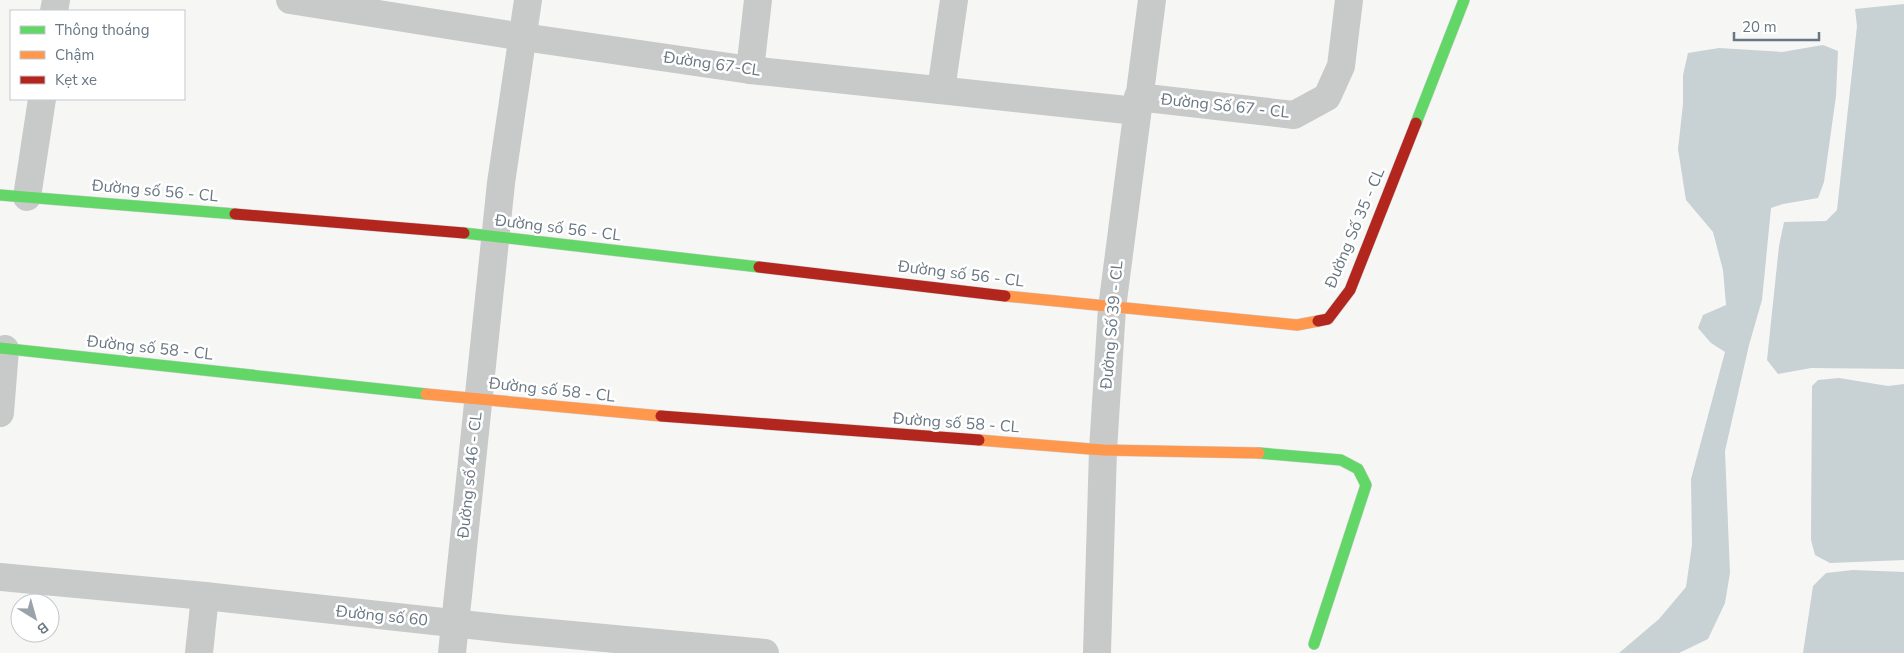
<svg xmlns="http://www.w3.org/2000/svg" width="1904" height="653" viewBox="0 0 1904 653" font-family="'Nunito Sans',sans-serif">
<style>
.water{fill:#c8d1d3}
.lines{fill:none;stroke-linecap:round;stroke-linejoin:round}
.fast-casing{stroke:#d1d2d3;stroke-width:12}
.slow-casing{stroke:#d1d2d3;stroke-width:12}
.jam-casing{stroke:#d1d2d3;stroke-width:12}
.street{stroke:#c8caca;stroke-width:28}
.fast{stroke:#63d668;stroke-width:11}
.slow{stroke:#ff974d;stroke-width:11}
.jam{stroke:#b3261e;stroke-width:11}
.labels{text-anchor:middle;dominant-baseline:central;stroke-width:5;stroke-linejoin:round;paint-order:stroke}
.street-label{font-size:16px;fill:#687783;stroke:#fff}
</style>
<rect width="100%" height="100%" fill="#f6f6f5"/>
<g class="water">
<path d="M1904 4V369L1811 368 1778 374 1767 360 1779 246 1784 222 1826 221 1837 210 1857 26 1855 9Z"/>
<path d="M1823 45 1838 51 1836 96 1824 182 1818 198 1783 204 1771 208 1762 300 1749 345 1725 451 1730 573 1725 603 1708 639 1679 653H1619L1659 619 1686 587 1692 545 1691 479 1725 352 1711 343 1698 328 1703 315 1726 305 1723 270 1713 232 1686 200 1678 149 1683 104V75L1688 53 1719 48 1782 52Z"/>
<path d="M1839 378 1888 386 1904 384V560L1830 563 1815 555 1811 540 1812 386 1818 380Z"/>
<path d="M1853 570 1904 572V653H1803L1813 586 1826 573Z"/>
</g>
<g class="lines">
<defs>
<g id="fast">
<path d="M1416 123 1464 0"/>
<path d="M0 195 235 214"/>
<path d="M464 233 759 267"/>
<path d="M0 348 426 394"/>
<path d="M1259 453 1341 460 1358 469 1366 485 1314 644"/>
</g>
<g id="slow">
<path d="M1005 296 1297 325 1318 321"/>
<path d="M426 394 661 416"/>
<path d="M979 440 1103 450 1259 453"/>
</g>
<g id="jam">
<path d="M235 214 464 233"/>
<path d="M759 267 1005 296"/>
<path d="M1318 321 1328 319 1350 290 1416 123"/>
<path d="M661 416 979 440"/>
</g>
</defs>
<use href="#fast" class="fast-casing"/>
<use href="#slow" class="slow-casing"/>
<use href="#jam" class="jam-casing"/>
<g class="street">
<path d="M290 0 523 37 750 70 1136 111"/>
<path d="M54 11 56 0"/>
<path d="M750 70 758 0"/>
<path d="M941 90 954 0"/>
<path d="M1138 97 1294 115 1327 97 1341 66 1349 0"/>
<path d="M27 197 42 99"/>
<path d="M0 413 5 349"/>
<path d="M0 577 205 596 507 629 765 653"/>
<path d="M199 653 205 596"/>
<path d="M452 653 501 183 528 0"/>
<path d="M1097 653 1103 450 1112 308 1152 0"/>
</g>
<use href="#fast" class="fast"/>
<use href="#slow" class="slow"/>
<use href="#jam" class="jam"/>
</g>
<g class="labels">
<g class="street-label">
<text transform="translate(712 64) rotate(8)">Đường 67-CL</text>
<text transform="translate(1225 106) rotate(6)">Đường Số 67 - CL</text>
<text transform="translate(155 191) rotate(5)">Đường số 56 - CL</text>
<text transform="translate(558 228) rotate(7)">Đường số 56 - CL</text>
<text transform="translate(1355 228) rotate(-67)">Đường Số 35 - CL</text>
<text transform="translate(961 274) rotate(7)">Đường số 56 - CL</text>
<text transform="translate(1112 325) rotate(-85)">Đường Số 39 - CL</text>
<text transform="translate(150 348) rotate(6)">Đường số 58 - CL</text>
<text transform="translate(552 390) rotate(6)">Đường số 58 - CL</text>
<text transform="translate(956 423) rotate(4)">Đường số 58 - CL</text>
<text transform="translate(470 475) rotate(-84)">Đường số 46 - CL</text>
<text transform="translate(382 616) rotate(6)">Đường số 60</text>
</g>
</g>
<rect x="10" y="10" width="175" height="90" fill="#ffffff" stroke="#c3c9cd"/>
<rect x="20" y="26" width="25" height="8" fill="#63d668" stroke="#c3c9cd"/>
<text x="55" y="35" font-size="15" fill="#687783">Thông thoáng</text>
<rect x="20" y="51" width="25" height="8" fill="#ff974d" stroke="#c3c9cd"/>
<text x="55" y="60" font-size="15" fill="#687783">Chậm</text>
<rect x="20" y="76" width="25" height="8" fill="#b3261e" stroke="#c3c9cd"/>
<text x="55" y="85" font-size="15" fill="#687783">Kẹt xe</text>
<g transform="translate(35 618) rotate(143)"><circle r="24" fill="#ffffff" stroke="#c3c9cd"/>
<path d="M0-4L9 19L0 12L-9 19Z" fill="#9aa3ab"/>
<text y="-8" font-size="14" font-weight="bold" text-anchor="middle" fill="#687783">B</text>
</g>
<path d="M1734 32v8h85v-8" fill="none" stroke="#687783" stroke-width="2.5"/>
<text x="1742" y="32" font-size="15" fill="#687783" stroke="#ffffff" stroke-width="4" paint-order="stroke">20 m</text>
</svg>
